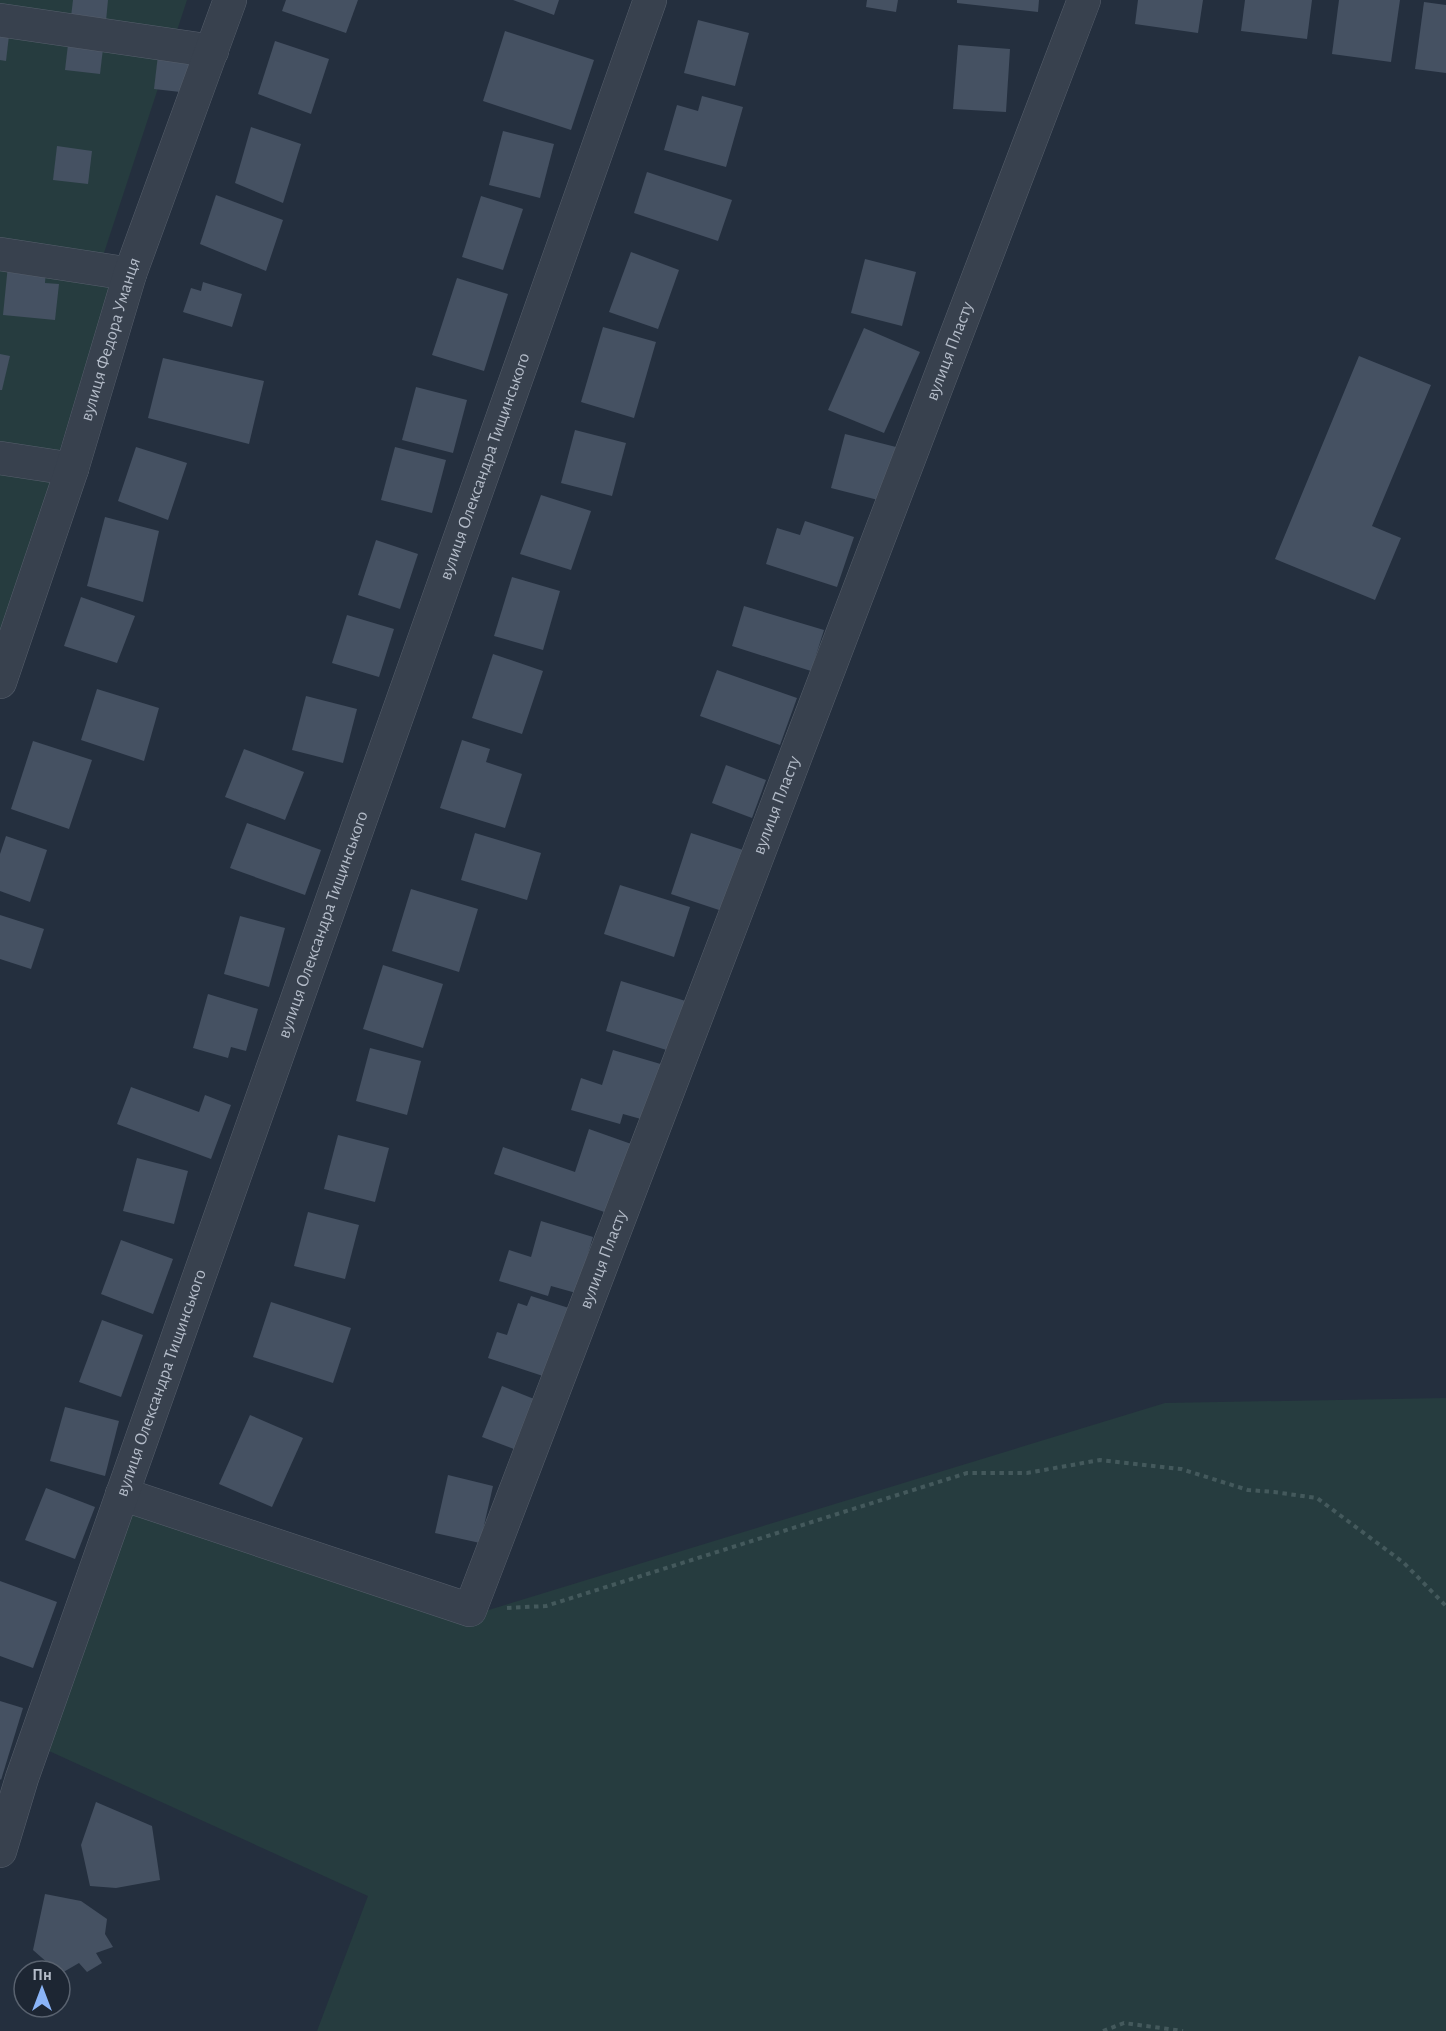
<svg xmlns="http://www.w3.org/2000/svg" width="1446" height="2031" viewBox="0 0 1446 2031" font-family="'Alegreya Sans',sans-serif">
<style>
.green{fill:#263c3f}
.building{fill:#455162}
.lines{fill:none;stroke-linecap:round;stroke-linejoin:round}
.street-casing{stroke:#565f6c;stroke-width:34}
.path{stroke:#44595c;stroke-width:4;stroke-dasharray:4.5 4.5;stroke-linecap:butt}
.street{stroke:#38414e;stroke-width:33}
.labels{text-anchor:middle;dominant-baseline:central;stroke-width:4.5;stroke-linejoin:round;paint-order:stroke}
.street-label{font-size:18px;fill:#b4bcc9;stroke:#1d2633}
</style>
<rect width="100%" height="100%" fill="#242f3e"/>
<g class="green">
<path d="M0 0H187L102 259 118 294 83 374 0 646Z"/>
<path d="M1446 1398V2031H317L368 1896 38 1746 128 1500 472 1615 1165 1403Z"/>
</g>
<g class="building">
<path d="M73 0H108L106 21 71 17Z"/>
<path d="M286 0H358L346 33 282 11Z"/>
<path d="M513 0H559L554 15Z"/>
<path d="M867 0H898L896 12 866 7Z"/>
<path d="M957 0H1039L1038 12 957 3Z"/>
<path d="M1138 0H1203L1198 33 1135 24Z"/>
<path d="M1245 0H1312L1307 39 1241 31Z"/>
<path d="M1339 0H1400L1391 62 1332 54Z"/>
<path d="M1424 2 1446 5V73L1415 69Z"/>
<path d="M698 20 749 33 735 86 684 73Z"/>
<path d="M0 26 10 27 6 61 0 60Z"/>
<path d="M505 31 594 60 571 130 483 101Z"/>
<path d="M69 36 104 40 100 74 65 70Z"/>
<path d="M275 41 329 59 311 114 258 94Z"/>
<path d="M958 45 1010 49 1006 112 953 109Z"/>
<path d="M158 55 193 59 189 93 154 89Z"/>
<path d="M702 96 743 107 726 167 664 150 677 105 698 111Z"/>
<path d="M251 127 301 144 283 203 235 183Z"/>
<path d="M503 131 554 144 540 198 489 185Z"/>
<path d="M57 146 92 151 88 184 53 180Z"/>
<path d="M647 172 732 200 718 241 634 213Z"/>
<path d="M216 195 283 220 266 271 200 244Z"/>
<path d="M481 196 523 209 503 270 462 257Z"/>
<path d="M631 252 679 270 658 329 609 312Z"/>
<path d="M865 259 916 272 902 326 851 313Z"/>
<path d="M8 265 46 269 45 283 59 284 55 320 3 315Z"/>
<path d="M457 278 508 294 484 371 432 355Z"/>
<path d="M203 282 242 294 232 327 183 312 191 288 201 291Z"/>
<path d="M603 327 656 342 634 418 581 402Z"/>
<path d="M864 328 920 352 884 433 828 410Z"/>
<path d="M0 354 10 356 2 390H0Z"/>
<path d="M1359 356 1431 385 1372 526 1401 538 1375 600 1275 559Z"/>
<path d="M163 358 264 381 249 444 148 418Z"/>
<path d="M416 387 467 400 453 453 402 440Z"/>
<path d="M575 430 626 443 612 496 561 483Z"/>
<path d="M845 434 896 447 882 501 831 488Z"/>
<path d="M136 447 187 463 168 520 118 501Z"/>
<path d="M395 447 446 460 432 513 381 500Z"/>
<path d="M541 495 591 511 571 570 520 554Z"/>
<path d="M105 517 159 531 143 602 87 586Z"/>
<path d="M805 521 854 537 837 587 766 564 777 528 800 535Z"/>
<path d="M376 540 418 554 400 609 358 595Z"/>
<path d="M512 577 560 591 543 650 494 636Z"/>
<path d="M81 597 135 616 117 663 64 646Z"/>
<path d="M744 606 824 630 811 671 732 646Z"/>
<path d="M347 615 394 629 379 677 332 663Z"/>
<path d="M493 654 543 671 522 734 472 718Z"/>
<path d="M717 670 797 698 780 745 700 716Z"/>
<path d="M97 689 159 708 144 761 81 740Z"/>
<path d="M306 696 357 709 343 763 292 750Z"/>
<path d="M462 740 490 749 486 762 522 774 505 828 440 808Z"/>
<path d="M33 741 92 760 69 829 11 809Z"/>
<path d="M244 749 304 772 285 820 225 797Z"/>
<path d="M726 765 766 780 752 818 712 803Z"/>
<path d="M247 823 321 850 305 895 230 868Z"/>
<path d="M475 833 541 853 527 900 461 880Z"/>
<path d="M691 833 743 850 722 911 671 894Z"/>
<path d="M6 836 47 850 30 902 0 891V854Z"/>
<path d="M620 885 690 907 674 957 604 934Z"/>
<path d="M411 889 478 909 459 972 392 951Z"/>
<path d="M0 915 44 929 31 969 0 959Z"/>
<path d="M240 916 285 928 269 987 224 974Z"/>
<path d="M383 965 443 984 423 1048 363 1029Z"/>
<path d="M621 981 692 1003 676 1053 606 1031Z"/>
<path d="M208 994 258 1009 246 1051 231 1047 228 1058 193 1048Z"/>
<path d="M370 1048 421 1061 407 1115 356 1101Z"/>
<path d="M613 1050 664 1065 648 1121 623 1114 620 1124 571 1110 581 1078 602 1085Z"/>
<path d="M131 1087 199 1112 205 1095 231 1105 211 1159 117 1124Z"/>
<path d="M589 1129 637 1146 613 1215 494 1174 503 1147 575 1172Z"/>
<path d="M338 1135 389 1148 375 1202 324 1189Z"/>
<path d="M137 1158 188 1171 174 1224 123 1211Z"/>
<path d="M308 1212 359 1225 345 1279 294 1266Z"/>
<path d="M541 1221 593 1237 576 1293 551 1286 548 1296 499 1281 509 1250 531 1257Z"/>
<path d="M121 1240 173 1259 153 1314 101 1294Z"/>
<path d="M531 1296 572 1309 549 1378 488 1358 497 1332 507 1335 518 1303 527 1306Z"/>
<path d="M271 1302 351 1328 333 1383 253 1357Z"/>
<path d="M102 1320 143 1335 121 1397 79 1382Z"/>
<path d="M502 1386 539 1401 519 1451 482 1437Z"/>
<path d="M65 1407 119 1421 105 1476 50 1461Z"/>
<path d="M250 1415 303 1438 272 1507 219 1484Z"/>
<path d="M448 1475 493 1486 480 1543 435 1533Z"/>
<path d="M46 1488 95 1507 75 1559 25 1540Z"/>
<path d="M0 1581 57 1602 33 1668 0 1656Z"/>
<path d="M0 1701 23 1708 1 1780 0 1779Z"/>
<path d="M96 1802 152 1826 160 1880 116 1888 90 1886 81 1845Z"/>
<path d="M45 1894 81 1901 107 1919 105 1934 113 1947 96 1953 102 1963 87 1972 79 1963 60 1974V1971H57L33 1950Z"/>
</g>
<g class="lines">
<defs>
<g id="street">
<path d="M0 20 212 51"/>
<path d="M0 254 130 274"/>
<path d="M0 458 72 469"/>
<path id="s1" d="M0 682 72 469 130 274 230 0"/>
<path id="s2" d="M122 1494 470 1610 1084 0"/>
<path id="s3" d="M0 1851 22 1778 650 0"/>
</g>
</defs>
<use href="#street" class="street-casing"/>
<g class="path">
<path d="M507 1608 546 1606 967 1473H1027L1100 1460 1181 1469 1248 1490 1274 1492 1317 1498 1404 1563 1446 1606"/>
<path d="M1103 2031 1124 2023 1183 2031"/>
</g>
<use href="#street" class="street"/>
</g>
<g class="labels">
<g class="street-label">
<text stroke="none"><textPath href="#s1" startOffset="360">вулиця Федора Уманця</textPath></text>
<text stroke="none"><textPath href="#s2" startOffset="1714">вулиця Пласту</textPath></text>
<text stroke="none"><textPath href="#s3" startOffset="1467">вулиця Олександра Тищинського</textPath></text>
<text stroke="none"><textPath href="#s2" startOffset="1228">вулиця Пласту</textPath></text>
<text stroke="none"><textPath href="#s3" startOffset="981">вулиця Олександра Тищинського</textPath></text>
<text stroke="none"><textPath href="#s2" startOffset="742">вулиця Пласту</textPath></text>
<text stroke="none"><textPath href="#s3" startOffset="495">вулиця Олександра Тищинського</textPath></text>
</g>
</g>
<g transform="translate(42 1989)"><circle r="28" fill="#1d2633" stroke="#59626f" stroke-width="1.5"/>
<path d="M0-4.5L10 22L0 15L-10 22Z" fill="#8ab4f8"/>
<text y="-9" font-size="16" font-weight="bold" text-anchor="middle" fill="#b4bcc9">Пн</text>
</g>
</svg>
